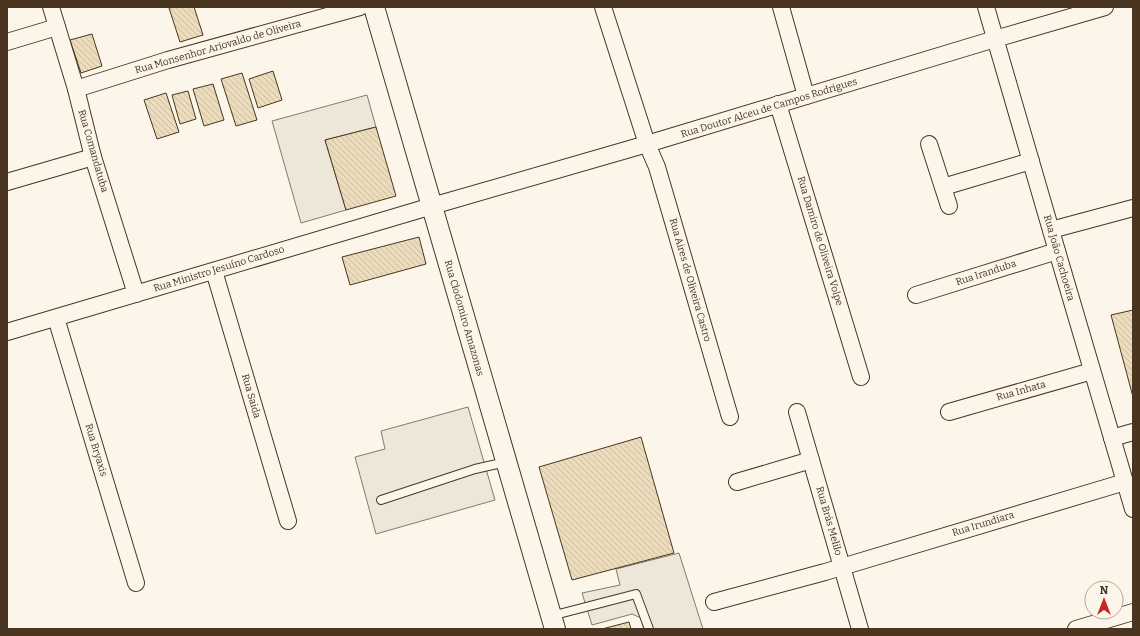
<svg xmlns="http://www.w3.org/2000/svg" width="1140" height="636" viewBox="0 0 1140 636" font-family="Bitter,serif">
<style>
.parking{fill:#ede7d9;stroke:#887966}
.building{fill:url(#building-back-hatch);stroke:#4a3520}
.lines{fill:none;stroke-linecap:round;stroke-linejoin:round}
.service-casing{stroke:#4a3520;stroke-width:10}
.minor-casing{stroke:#4a3520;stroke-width:18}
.tertiary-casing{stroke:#4a3520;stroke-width:22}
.service{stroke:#fbf6e9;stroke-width:8}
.minor{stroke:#fbf6e9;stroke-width:16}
.tertiary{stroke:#fbf6e9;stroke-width:20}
.labels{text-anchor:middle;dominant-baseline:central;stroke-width:3;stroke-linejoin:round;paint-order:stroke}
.street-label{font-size:10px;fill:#4a3520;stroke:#fbf6e9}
</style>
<defs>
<pattern id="building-back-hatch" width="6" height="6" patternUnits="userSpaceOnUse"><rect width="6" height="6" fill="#ecdcbc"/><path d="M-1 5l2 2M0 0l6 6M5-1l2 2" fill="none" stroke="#ccbda1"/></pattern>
</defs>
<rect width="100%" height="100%" fill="#fbf6e9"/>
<g class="parking">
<path d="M367 95 376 127 325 140 346 210 301 223 272 121Z"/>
<path d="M468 407 495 500 376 534 355 457 385 449 381 431Z"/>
<path d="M679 553 703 629H644L641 618 632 614 592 625 582 593 620 585 616 569Z"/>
</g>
<g class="building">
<path d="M172 7H194L203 35 180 42 169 8Z"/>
<path d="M92 34 102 66 81 73 70 40Z"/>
<path d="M273 71 282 100 258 108 249 79Z"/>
<path d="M242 73 257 120 236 126 221 79Z"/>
<path d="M213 84 224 120 204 126 193 89Z"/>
<path d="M188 91 196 119 180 124 172 95Z"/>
<path d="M166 93 179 132 157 139 144 100Z"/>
<path d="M376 127 396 196 346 210 325 140Z"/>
<path d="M419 237 426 264 350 285 342 257Z"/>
<path d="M1133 310V397L1111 315Z"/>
<path d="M641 437 674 553 572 580 539 467Z"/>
<path d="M629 622 631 629H602Z"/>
</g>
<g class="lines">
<defs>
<g id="service">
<path d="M381 500 475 469 506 462"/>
<path d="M551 616 636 594 649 629"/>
</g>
<g id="minor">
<path d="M51 7 76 89 93 157 136 294"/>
<path d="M603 7 647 144 657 167 730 417"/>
<path d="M781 7 806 96"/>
<path d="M986 7 1057 251 1133 509"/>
<path d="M7 42 57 27"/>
<path d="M76 89 168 60 360 7"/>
<path d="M778 104 861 377"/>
<path d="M929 144 949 206"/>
<path d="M7 182 93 157"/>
<path d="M943 187 1031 161"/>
<path d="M1051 230 1133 208"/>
<path d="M214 271 288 521"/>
<path d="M916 295 1057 251"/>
<path d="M56 318 136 583"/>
<path d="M7 332 432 206 647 144 995 39 1105 7"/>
<path d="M797 412 860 629"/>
<path d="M949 412 1092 371"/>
<path d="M1112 438 1133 432"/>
<path d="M737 482 811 460"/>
<path d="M714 602 825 572 1125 482"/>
<path d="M1076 629 1133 612"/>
</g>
<path id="tertiary" d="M374 7 555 629"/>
</defs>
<use href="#service" class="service-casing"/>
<use href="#minor" class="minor-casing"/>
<use href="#tertiary" class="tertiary-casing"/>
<use href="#service" class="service"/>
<use href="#minor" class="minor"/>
<use href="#tertiary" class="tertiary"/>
</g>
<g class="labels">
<g class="street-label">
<text transform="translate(218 47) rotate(-16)">Rua Monsenhor Ariovaldo de Oliveira</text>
<text transform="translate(769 108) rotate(-17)">Rua Doutor Alceu de Campos Rodrigues</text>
<text transform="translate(93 151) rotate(74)">Rua Comandatuba</text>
<text transform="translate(820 241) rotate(73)">Rua Damiro de Oliveira Volpe</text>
<text transform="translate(1059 258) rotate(74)">Rua João Cachoeira</text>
<text transform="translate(219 269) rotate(-17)">Rua Ministro Jesuíno Cardoso</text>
<text transform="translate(986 273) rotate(-18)">Rua Iranduba</text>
<text transform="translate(690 280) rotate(74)">Rua Aires de Oliveira Castro</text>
<text transform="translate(464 318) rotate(74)">Rua Clodomiro Amazonas</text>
<text transform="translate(1021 391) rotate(-16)">Rua Inhata</text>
<text transform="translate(251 396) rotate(74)">Rua Saida</text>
<text transform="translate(96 450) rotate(73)">Rua Bryaxis</text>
<text transform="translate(829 521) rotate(74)">Rua Brás Melilo</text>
<text transform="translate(983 524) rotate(-17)">Rua Irundiara</text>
</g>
</g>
<rect width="1140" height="636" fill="none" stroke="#4a3520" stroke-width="16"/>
<g transform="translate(1104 600)"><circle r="19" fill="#fbf6e9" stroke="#b4a999"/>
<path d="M0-3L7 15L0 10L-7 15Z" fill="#c62828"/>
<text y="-6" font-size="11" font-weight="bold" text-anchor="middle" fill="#4a3520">N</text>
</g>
</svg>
